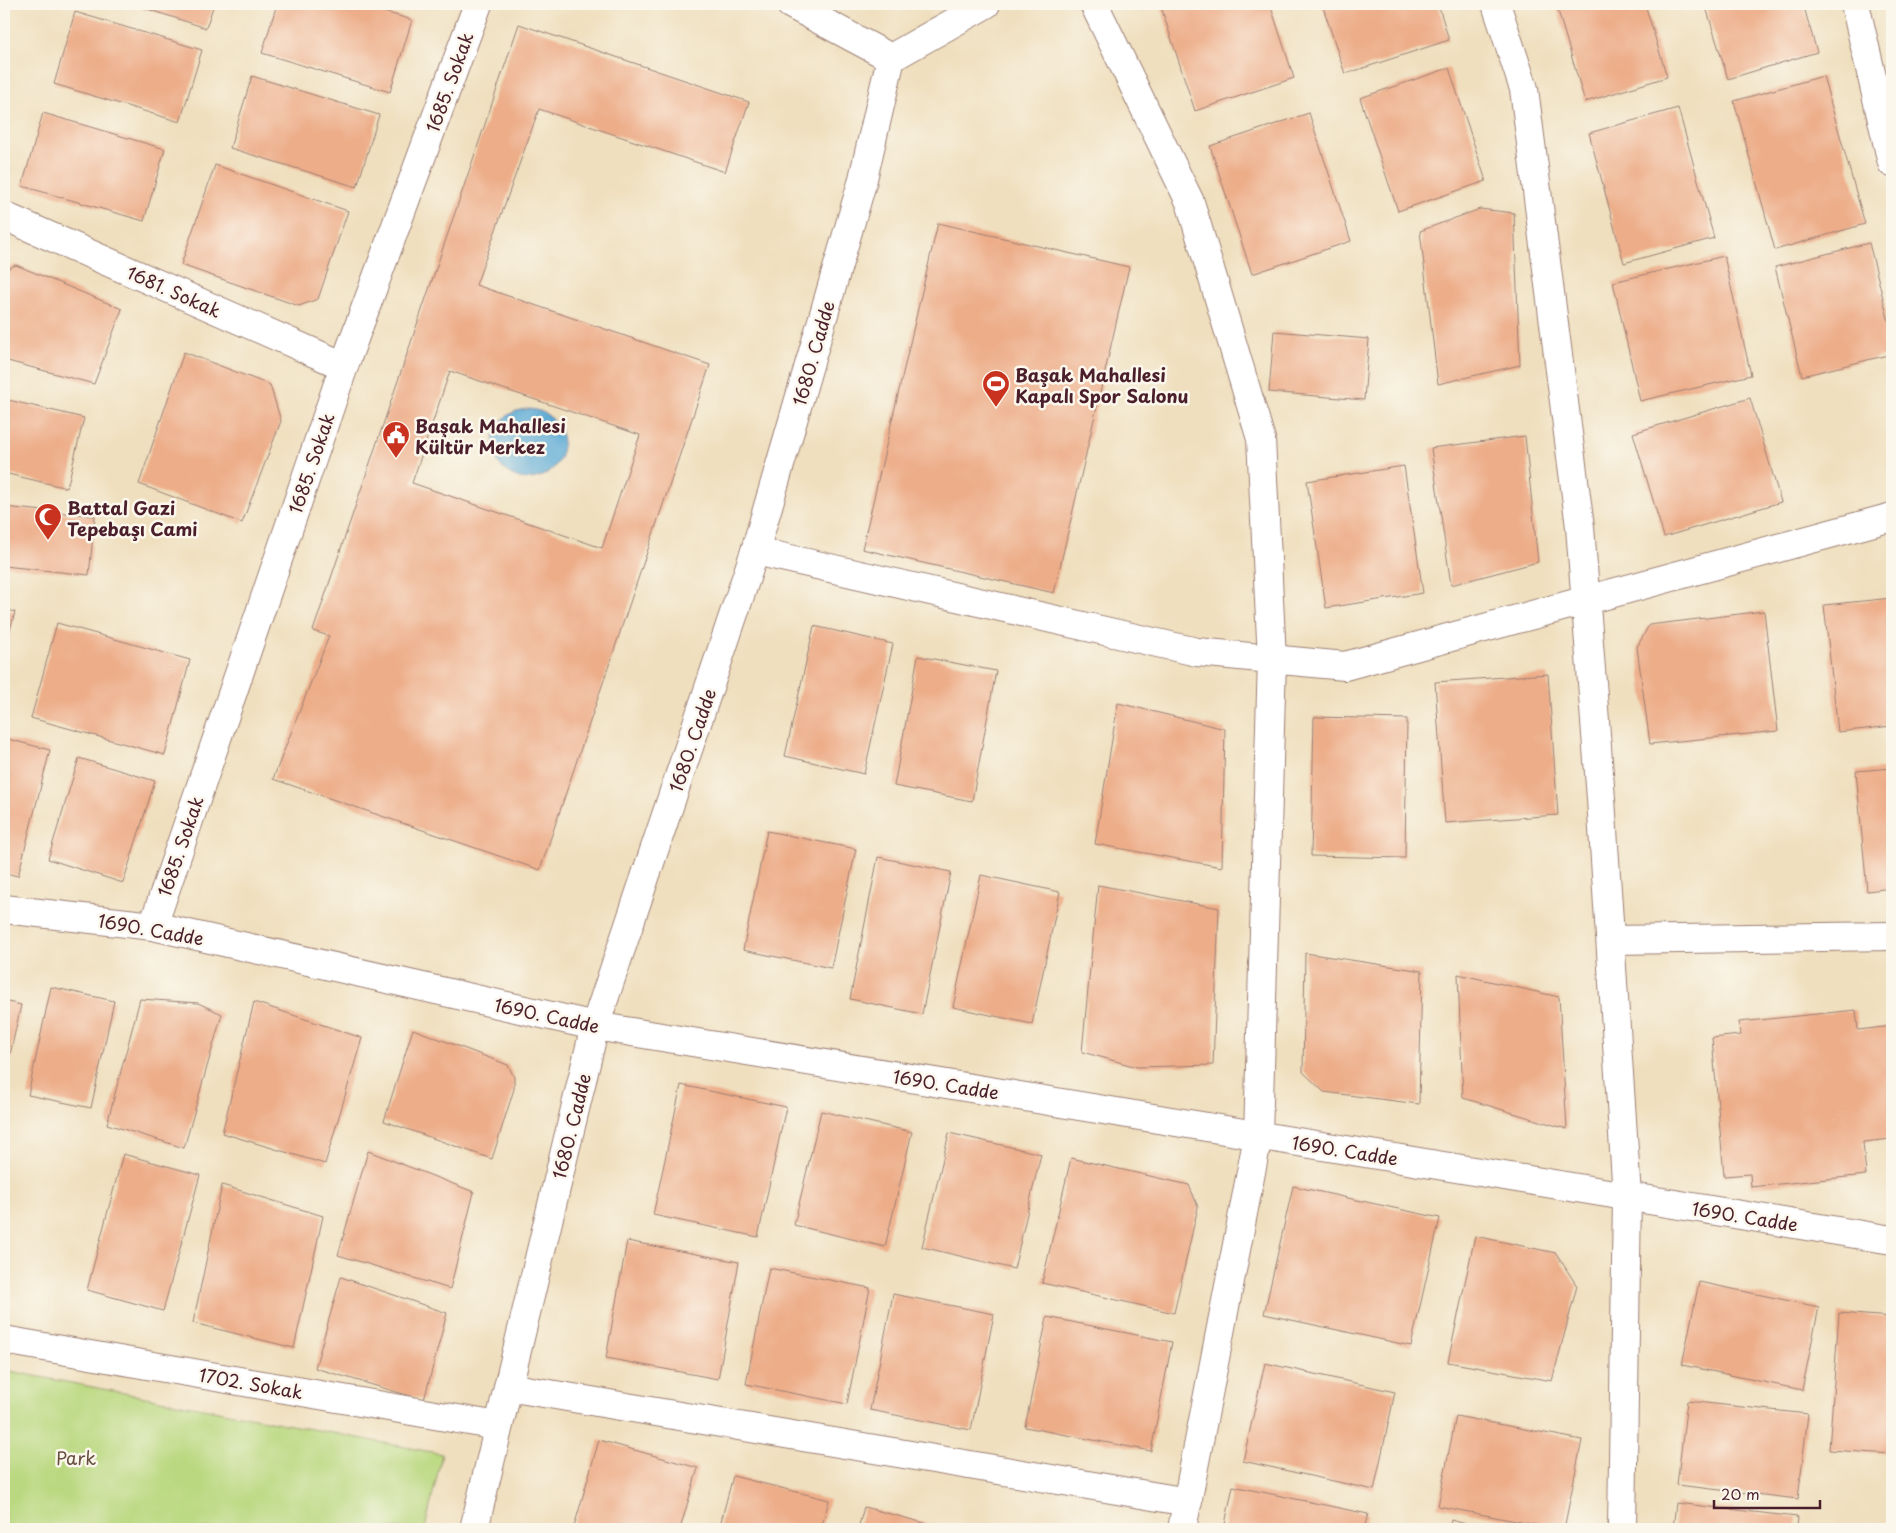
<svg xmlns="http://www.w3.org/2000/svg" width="1896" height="1533" viewBox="0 0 1896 1533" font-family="'Playpen Sans',sans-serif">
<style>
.green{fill:#b9d87f;stroke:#827c55}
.water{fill:#5aa9d4;stroke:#526480}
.building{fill:#edad89;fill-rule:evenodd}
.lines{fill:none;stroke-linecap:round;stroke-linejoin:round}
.minor-casing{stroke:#9c7f74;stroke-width:30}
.minor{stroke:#fff;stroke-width:28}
.labels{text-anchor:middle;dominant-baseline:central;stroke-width:5;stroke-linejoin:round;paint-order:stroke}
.street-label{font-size:18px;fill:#4a1f2b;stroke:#fbf7ec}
.poi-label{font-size:18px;font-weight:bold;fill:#4a1f2b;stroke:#fbf7ec;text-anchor:start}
.park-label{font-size:18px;fill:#664d40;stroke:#fbf7ec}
</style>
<rect width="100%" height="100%" fill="#fbf7ec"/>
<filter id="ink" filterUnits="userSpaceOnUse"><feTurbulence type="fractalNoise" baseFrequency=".02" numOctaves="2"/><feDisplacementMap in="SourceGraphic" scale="10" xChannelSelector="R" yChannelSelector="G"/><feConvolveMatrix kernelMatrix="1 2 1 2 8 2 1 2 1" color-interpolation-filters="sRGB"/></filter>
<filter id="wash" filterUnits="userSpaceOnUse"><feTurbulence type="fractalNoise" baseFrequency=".0096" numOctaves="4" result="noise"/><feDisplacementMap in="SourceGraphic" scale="20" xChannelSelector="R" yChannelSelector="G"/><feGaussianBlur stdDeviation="1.12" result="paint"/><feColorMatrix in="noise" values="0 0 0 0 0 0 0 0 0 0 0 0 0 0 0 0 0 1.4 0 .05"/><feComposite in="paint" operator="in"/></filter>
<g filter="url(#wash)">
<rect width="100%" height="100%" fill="#efdfbe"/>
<path class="green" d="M4 1370 442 1454 425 1529H4Z"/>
<circle class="water" cx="528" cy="444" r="35"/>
<g id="blocks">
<g class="building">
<path d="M132 4H214L206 28Z"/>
<path d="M277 4H357L412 20 390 92 262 53Z"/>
<path d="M1160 4H1270L1294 78 1195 111Z"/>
<path d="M1322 4H1438L1449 40 1345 74Z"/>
<path d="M1556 4H1645L1667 77 1585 102Z"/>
<path d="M1705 4H1803L1817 52 1728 79Z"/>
<path d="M75 12 202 50 180 122 54 84Z"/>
<path d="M519 24 749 102 725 172 539 109 476 285 710 365 540 870 273 779 329 636 313 631ZM450 371 640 435 602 548 412 483Z"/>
<path d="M1449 68 1486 181 1398 211 1360 98Z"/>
<path d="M252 76 379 115 357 187 230 148Z"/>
<path d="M1823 76 1865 224 1775 250 1734 101Z"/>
<path d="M1678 108 1714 238 1624 263 1589 133Z"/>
<path d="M43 113 165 149 144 221 22 186Z"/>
<path d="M1309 113 1351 241 1252 274 1210 146Z"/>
<path d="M215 165 348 211 318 299 299 306 181 265Z"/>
<path d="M1480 209 1514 213 1520 365 1438 384 1420 231Z"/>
<path d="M938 223 1129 267 1054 593 862 549Z"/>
<path d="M1869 243 1892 334V354L1802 376 1775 267Z"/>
<path d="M1724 256 1751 375 1640 401 1613 282Z"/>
<path d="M16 265 122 309 94 384 4 360V270Z"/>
<path d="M1274 331 1369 339 1364 400 1269 392Z"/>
<path d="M184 352 270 385 281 421 242 523 139 484Z"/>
<path d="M1750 398 1781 502 1664 537 1633 433Z"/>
<path d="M4 399 84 418 67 488 4 473Z"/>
<path d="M1525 436 1538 562 1451 585 1431 448Z"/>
<path d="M1404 466 1423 593 1326 608 1307 481Z"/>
<path d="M4 507 95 516 89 575 4 566Z"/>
<path d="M1892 598V726L1838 732 1824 605Z"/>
<path d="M4 609 15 612 4 652Z"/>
<path d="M1764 611 1778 731 1650 744 1637 647 1649 625Z"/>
<path d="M57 623 190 660 165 755 31 718Z"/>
<path d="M814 626 893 644 864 774 785 756Z"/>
<path d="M918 656 996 671 972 801 894 786Z"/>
<path d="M1548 674 1558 815 1445 823 1435 682Z"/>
<path d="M1118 703 1225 729 1222 867 1095 844Z"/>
<path d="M1314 717 1407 719 1405 858 1311 856Z"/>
<path d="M4 738 50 750 18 876 4 873Z"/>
<path d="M79 758 155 781 123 883 48 859Z"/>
<path d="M1892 768V888L1867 891 1856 771Z"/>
<path d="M767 831 856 849 831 968 743 950Z"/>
<path d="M878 857 951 872 922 1014 850 999Z"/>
<path d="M981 875 1060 892 1032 1024 953 1007Z"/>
<path d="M1098 885 1219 908 1213 1065 1137 1067 1082 1052Z"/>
<path d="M1305 953 1422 971 1419 1104 1324 1092 1303 1072Z"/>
<path d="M1458 974 1559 997 1567 1129 1463 1098Z"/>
<path d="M51 987 114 1001 91 1108 28 1095Z"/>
<path d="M140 999 198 1003 222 1014 184 1148 107 1124Z"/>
<path d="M4 1001 21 1005 5 1078H4Z"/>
<path d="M254 1002 362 1038 325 1164 222 1133Z"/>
<path d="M1856 1010 1858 1030 1892 1026V1139L1863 1142 1866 1175 1751 1187 1750 1174 1724 1176 1712 1038 1740 1035 1739 1022Z"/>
<path d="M413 1029 508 1065 514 1077V1089L492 1159 384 1121Z"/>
<path d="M681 1085 786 1107 758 1237 653 1215Z"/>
<path d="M821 1111 912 1132 885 1247 794 1225Z"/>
<path d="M949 1133 1041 1154 1014 1269 922 1247Z"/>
<path d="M368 1151 474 1192 450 1289 338 1255Z"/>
<path d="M123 1154 200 1175 163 1311 87 1290Z"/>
<path d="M1071 1158 1189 1185 1198 1207 1174 1313 1042 1283Z"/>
<path d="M222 1185 323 1216 294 1348 193 1323Z"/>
<path d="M1293 1186 1440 1218 1411 1346 1264 1314Z"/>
<path d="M1475 1236 1556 1253 1577 1286 1552 1381 1448 1362Z"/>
<path d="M627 1241 739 1262 718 1379 606 1358Z"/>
<path d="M769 1268 870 1288 847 1404 746 1384Z"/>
<path d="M341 1277 447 1313 424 1400 315 1368Z"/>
<path d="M1699 1282 1819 1307 1802 1390 1682 1365Z"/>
<path d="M893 1294 994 1314 971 1430 870 1410Z"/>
<path d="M1839 1313 1892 1317V1454L1829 1450Z"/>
<path d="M1047 1317 1172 1342 1151 1451 1025 1427Z"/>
<path d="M1265 1363 1395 1392 1374 1490 1243 1461Z"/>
<path d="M1687 1401 1808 1414 1798 1499 1677 1485Z"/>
<path d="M1456 1416 1582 1440 1564 1529H1557L1438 1506Z"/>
<path d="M599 1440 698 1468 680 1529H583L574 1527Z"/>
<path d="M733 1476 829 1500 821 1529H719Z"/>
<path d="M1233 1486 1368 1514 1364 1529H1224Z"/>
<path d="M1676 1503 1797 1517 1796 1529H1673Z"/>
<path d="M864 1507 947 1529H858Z"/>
<path d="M1451 1520 1485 1529H1449Z"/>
</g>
</g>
</g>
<g filter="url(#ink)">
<use href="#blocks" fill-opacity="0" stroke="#9c7f74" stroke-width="1"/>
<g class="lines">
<defs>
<g id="minor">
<path d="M790 4 891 58"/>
<path d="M1094 4 1190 202 1261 439 1272 659 1258 1136 1182 1529"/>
<path d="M1496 4 1524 89 1580 527 1601 799 1627 1196 1622 1529"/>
<path d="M1855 4 1892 163"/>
<path d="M4 216 344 366"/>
<path d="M755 551 1197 652 1345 666 1892 517"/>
<path d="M4 909 153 926 595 1026 1892 1240"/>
<path d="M153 926 344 366 478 4"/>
<path d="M1611 940 1892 936"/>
<path d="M4 1340 498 1426"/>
<path d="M508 1387 1188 1502"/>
<path d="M474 1529 595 1026 755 551 862 183 891 58 986 4"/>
</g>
</defs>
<use href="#minor" class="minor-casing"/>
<use href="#minor" class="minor"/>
</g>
</g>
<defs>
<symbol id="stadium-pin" viewBox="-11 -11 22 30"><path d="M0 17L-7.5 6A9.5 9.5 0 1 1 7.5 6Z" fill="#c8321e" stroke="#fbf7ec"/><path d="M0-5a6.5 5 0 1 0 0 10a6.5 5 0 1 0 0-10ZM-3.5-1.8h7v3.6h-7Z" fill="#fff"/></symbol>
<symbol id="civic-pin" viewBox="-11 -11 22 30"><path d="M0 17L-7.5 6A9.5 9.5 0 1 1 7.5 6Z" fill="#c8321e" stroke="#fbf7ec"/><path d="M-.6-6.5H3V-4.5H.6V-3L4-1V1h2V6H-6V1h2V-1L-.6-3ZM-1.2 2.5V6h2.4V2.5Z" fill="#fff"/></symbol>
<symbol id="mosque-pin" viewBox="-11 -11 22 30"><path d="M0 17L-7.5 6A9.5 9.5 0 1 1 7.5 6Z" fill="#c8321e" stroke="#fbf7ec"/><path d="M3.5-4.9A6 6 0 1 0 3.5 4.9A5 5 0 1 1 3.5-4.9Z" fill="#fff"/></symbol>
</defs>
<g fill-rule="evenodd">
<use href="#stadium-pin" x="980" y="368" width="32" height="43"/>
<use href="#civic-pin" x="380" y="419" width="32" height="43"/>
<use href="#mosque-pin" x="32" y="501" width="32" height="43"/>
</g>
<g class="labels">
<g class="street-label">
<text transform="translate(449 82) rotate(-70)">1685. Sokak</text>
<text transform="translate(174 291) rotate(24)">1681. Sokak</text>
<text transform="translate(813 353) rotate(-74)">1680. Cadde</text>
<text transform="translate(311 463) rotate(-71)">1685. Sokak</text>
<text transform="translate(692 740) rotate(-71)">1680. Cadde</text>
<text transform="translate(180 846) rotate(-71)">1685. Sokak</text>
<text transform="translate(151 929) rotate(10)">1690. Cadde</text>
<text transform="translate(547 1015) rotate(12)">1690. Cadde</text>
<text transform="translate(946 1084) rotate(9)">1690. Cadde</text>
<text transform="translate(571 1126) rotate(-76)">1680. Cadde</text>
<text transform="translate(1345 1150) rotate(9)">1690. Cadde</text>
<text transform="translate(1745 1216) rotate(9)">1690. Cadde</text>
<text transform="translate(251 1383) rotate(10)">1702. Sokak</text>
</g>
<g class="poi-label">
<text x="1015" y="374">Başak Mahallesi<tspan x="1015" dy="21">Kapalı Spor Salonu</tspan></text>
<text x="415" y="425">Başak Mahallesi<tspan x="415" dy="21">Kültür Merkez</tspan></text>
<text x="67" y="507">Battal Gazi<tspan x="67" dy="21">Tepebaşı Cami</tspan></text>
</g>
<g class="park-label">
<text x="76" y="1457">Park</text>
</g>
</g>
<rect width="1896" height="1533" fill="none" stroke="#fbf7ec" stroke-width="20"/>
<path d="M1714 1500v8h106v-8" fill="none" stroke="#4a1f2b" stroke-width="2.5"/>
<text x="1721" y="1500" font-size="15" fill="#4a1f2b" stroke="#fbf7ec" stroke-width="4" paint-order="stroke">20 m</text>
</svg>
